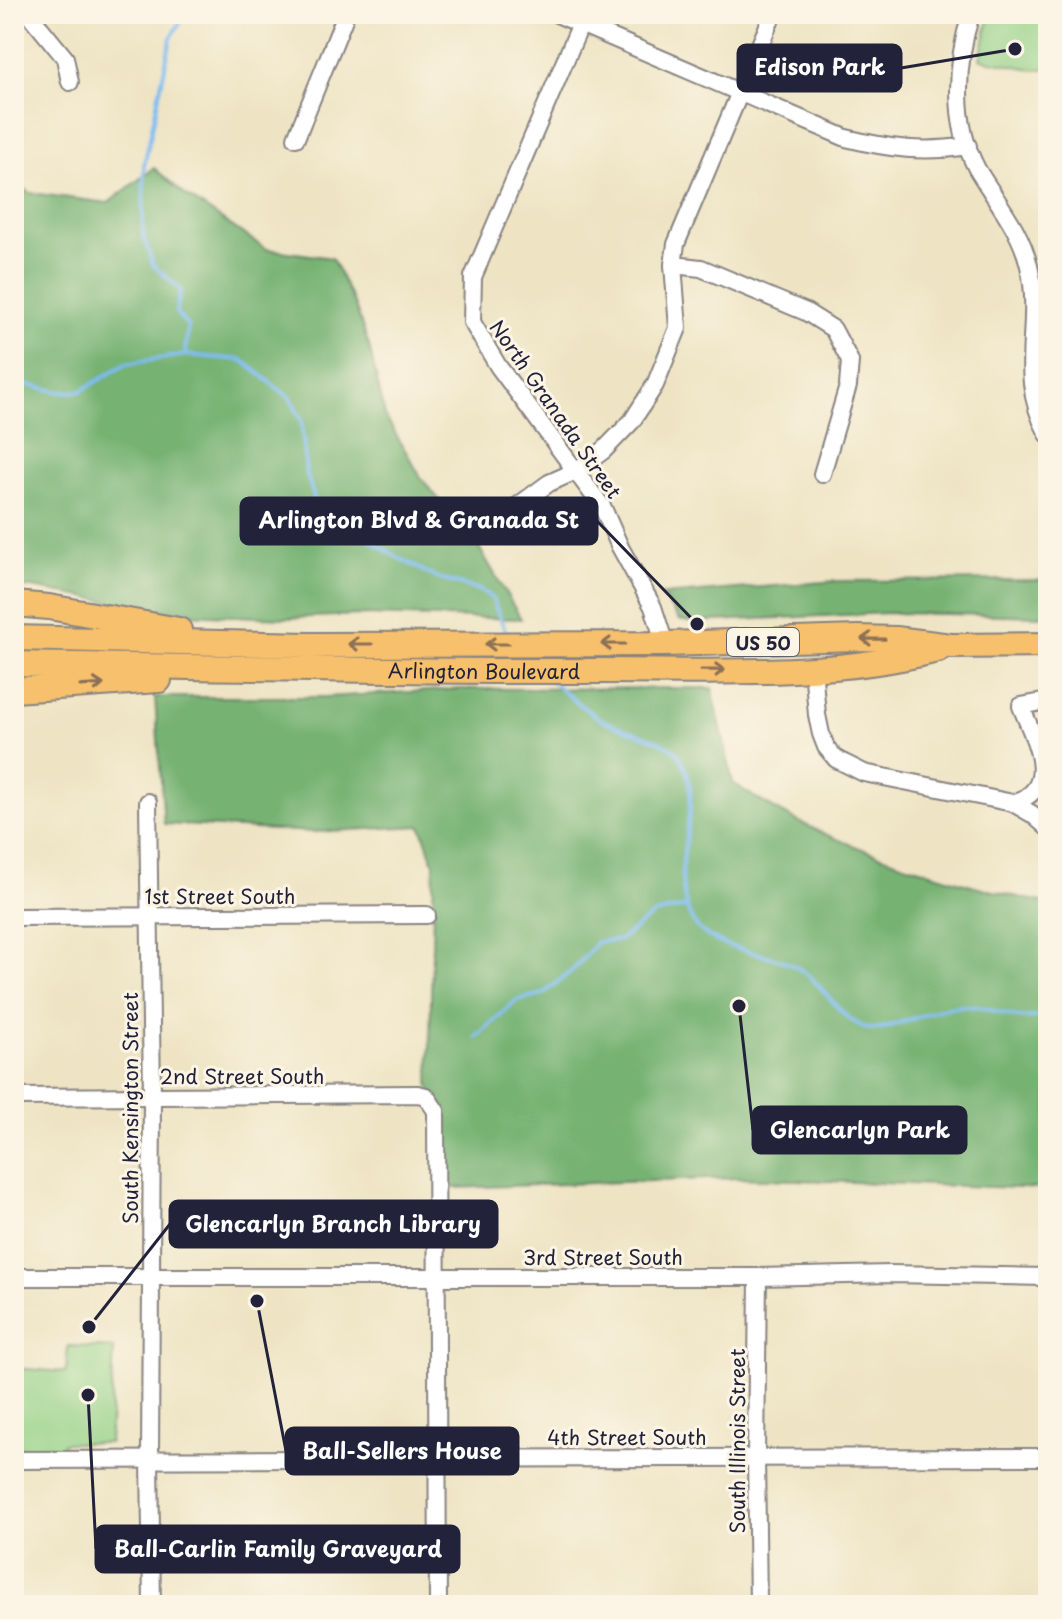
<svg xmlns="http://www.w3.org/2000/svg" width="1062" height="1619" viewBox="0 0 1062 1619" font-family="'Playpen Sans',sans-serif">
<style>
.green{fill:#93d085;stroke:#5a7960;stroke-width:2}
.forest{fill:#76b272;stroke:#4c6a56;stroke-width:2}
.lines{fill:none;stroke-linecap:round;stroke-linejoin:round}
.stream{stroke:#7dbbf1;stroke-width:4}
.minor-casing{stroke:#888380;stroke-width:20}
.highway-casing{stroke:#888380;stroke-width:28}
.minor{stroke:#fff;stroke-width:16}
.highway{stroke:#f7c06c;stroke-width:24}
.oneway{stroke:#8c7154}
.labels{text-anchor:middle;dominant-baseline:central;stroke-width:6;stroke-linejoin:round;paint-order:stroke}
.shield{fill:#fcf5e5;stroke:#63616e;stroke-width:2}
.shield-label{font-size:18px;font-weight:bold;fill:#22223b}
.street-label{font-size:20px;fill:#22223b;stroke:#fcf5e5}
.leader{fill:none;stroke:#22223b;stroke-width:3}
.callout-dot{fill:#22223b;stroke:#fcf5e5;stroke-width:3}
.callout{fill:#22223b;stroke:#22223b;stroke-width:3}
.callout-label{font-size:22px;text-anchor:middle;font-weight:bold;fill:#fff}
</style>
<rect width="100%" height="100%" fill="#fcf5e5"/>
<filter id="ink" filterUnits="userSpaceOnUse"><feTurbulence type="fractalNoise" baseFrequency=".0125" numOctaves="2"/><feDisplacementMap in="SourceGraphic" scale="16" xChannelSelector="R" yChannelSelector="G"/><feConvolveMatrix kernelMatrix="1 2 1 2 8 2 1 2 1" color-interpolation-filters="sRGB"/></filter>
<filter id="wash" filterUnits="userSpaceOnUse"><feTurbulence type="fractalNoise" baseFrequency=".006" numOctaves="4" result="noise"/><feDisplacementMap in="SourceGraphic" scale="32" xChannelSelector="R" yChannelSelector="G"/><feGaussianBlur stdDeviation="1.8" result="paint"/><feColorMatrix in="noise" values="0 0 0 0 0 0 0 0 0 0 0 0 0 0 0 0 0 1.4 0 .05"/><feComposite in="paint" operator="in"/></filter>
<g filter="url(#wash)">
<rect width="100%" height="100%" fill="#eee4c4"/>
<g class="green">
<path d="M990 14H1048V68L1036 70 980 59Z"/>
<path d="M68 1346 114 1348 109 1443H63L62 1448H14V1368L66 1372Z"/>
</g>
<g class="forest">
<path d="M154 168 184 194 266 249 332 258 354 303 369 346 385 416 422 479 480 549 521 619 360 615 287 618 182 614 14 585V183L31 193 108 203Z"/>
<path d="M1048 580V616L889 613 689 622 679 620 662 595 837 581Z"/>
<path d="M712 688 733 783C792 824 850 846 917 868 961 883 1002 895 1048 903V1189L737 1178 451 1188 446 1110 429 1087 434 864 421 826 314 832 164 824 155 697H326L461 689Z"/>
</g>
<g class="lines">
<g class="stream">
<path d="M185 354 188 326 176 313 181 290 153 265 143 234 144 166 171 38 185 14"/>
<path d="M14 382 61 392 81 391 125 364 185 355 242 360 290 398 301 419 306 472 316 504 395 556 437 578 480 590 491 597 507 634"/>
<path d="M551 681C567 694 582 708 599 718 617 729 666 739 677 753 708 792 674 852 684 895 686 906 690 920 698 928 727 955 765 949 798 968 826 984 838 1022 871 1029 881 1032 931 1011 946 1008 980 1002 988 1011 1018 1017 1027 1019 1038 1016 1048 1015"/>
<path d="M476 1037 517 1000 543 994 575 968 597 942 620 940 654 914 686 907"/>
</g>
</g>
</g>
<g filter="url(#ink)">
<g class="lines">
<defs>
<g id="minor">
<path d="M29 14 65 58 70 82"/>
<path d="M557 14 846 138C890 149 924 153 968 146"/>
<path d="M585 14 473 277 472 322 498 366 603 508 620 547 653 607 665 644"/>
<path d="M971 14C956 62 952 123 977 169 996 201 1021 230 1029 266 1043 326 1015 375 1048 434"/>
<path d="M296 138 346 14"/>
<path d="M673 265 701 268 806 312 833 329 850 361 848 386 822 474"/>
<path d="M508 513 549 483 576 471 604 450 632 421 655 385 678 328 673 265 676 244 773 14"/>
<path d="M813 667 817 715 821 734 826 747 836 759 864 773 1013 803C1062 788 1034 739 1021 706L1048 701"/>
<path d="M148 802 152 1096 150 1459 152 1605"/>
<path d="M1013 803 1032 814 1048 828"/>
<path d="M14 917 427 915"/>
<path d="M14 1097 418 1094 426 1096 436 1111 438 1605"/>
<path d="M14 1277H758L890 1274 1048 1277"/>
<path d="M758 1277 756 1456 758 1605"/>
<path d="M14 1460 1048 1457"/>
</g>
<g id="highway">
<path d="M14 604 49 607 179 630"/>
<path d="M14 638 309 645 665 644 858 638 896 639 951 646 1048 645"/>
<path id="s1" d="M14 664C210 667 405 672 601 671 712 671 829 678 938 650"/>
<path d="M14 690 159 680"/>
</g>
</defs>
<use href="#minor" class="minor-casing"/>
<use href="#highway" class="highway-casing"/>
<use href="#minor" class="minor"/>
<use href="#highway" class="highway"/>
</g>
<defs><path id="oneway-shaft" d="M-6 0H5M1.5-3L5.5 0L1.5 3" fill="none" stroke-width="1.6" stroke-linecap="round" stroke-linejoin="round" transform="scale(2)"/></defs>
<g class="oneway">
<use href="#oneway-shaft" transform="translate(873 639) rotate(-179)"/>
<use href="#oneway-shaft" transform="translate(360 644) rotate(180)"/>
<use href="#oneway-shaft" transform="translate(497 644) rotate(180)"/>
<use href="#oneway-shaft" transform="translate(613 644) rotate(-180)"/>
<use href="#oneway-shaft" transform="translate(713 670) rotate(-1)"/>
<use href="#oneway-shaft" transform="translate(92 685) rotate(-4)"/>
</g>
</g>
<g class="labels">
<rect class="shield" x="727" y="628" width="72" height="28" rx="6"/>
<g class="shield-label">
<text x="763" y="642">US 50</text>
</g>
<g class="street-label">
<text transform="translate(556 409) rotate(55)">North Granada Street</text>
<text stroke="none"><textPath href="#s1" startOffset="470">Arlington Boulevard</textPath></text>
<text x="220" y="896">1st Street South</text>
<text x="242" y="1076">2nd Street South</text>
<text transform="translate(130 1108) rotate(-90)">South Kensington Street</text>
<text x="603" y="1257">3rd Street South</text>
<text x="627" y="1437">4th Street South</text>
<text transform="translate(737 1441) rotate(-90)">South Illinois Street</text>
</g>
</g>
<path class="leader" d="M1015 49L901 68M697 624L597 521M739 1006L753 1130M89 1327L170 1224M257 1301L286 1451M88 1395L96 1549"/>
<g class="callout-dot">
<circle cx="1015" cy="49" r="8"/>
<circle cx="697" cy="624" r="8"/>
<circle cx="739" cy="1006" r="8"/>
<circle cx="89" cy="1327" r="8"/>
<circle cx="257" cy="1301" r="8"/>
<circle cx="88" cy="1395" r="8"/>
</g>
<g class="callout">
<rect x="738" y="45" width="163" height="46" rx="8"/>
<rect x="241" y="498" width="356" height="46" rx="8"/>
<rect x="753" y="1107" width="213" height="46" rx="8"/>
<rect x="170" y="1201" width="327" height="46" rx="8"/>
<rect x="286" y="1428" width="232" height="46" rx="8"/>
<rect x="96" y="1526" width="363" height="46" rx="8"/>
</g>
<g class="callout-label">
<text x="820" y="75">Edison Park</text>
<text x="419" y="528">Arlington Blvd &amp; Granada St</text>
<text x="860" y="1138">Glencarlyn Park</text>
<text x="333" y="1232">Glencarlyn Branch Library</text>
<text x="402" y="1459">Ball-Sellers House</text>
<text x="278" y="1557">Ball-Carlin Family Graveyard</text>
</g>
<rect width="1062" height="1619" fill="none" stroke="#fcf5e5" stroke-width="48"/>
</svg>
